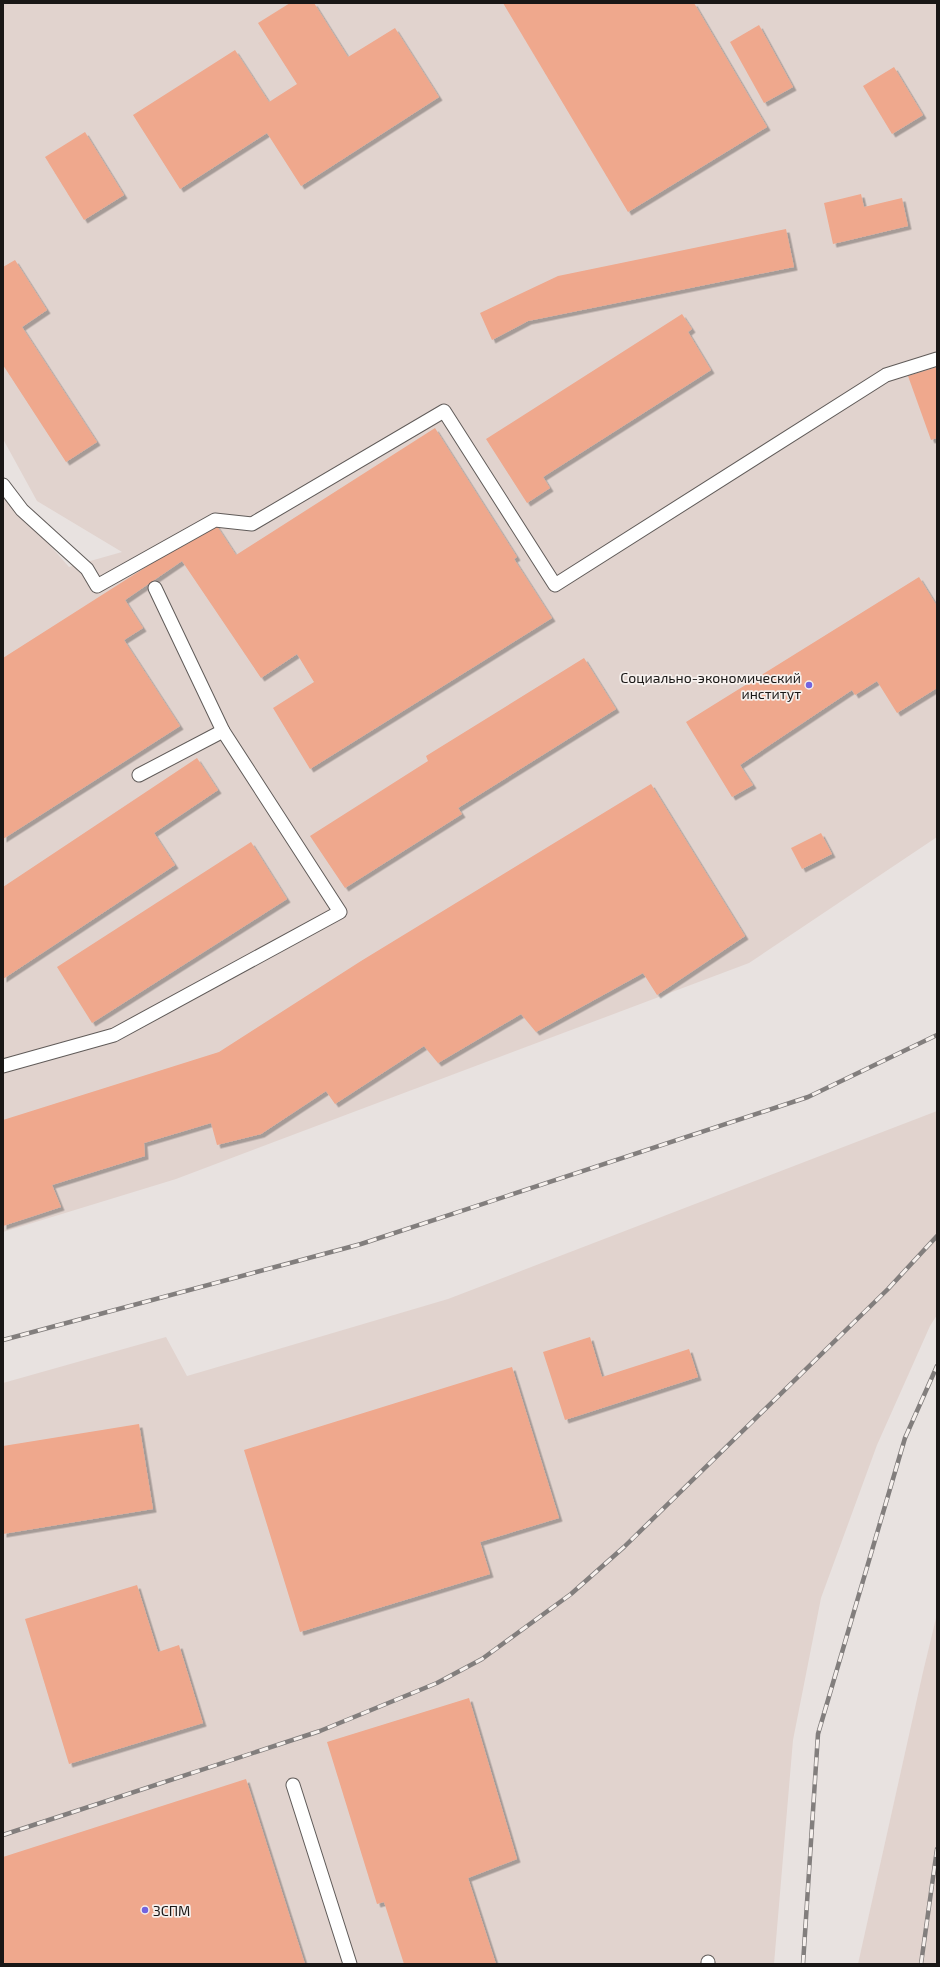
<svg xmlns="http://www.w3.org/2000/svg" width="940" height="1967" viewBox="0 0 940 1967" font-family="'Exo 2',sans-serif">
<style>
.built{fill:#e1d3ce}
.building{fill:#efa88d;filter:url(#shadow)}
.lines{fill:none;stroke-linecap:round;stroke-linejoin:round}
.service-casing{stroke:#605b59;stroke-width:15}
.service{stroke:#fff;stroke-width:13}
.rail-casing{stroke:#827e7d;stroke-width:4.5}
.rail{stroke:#f6f0ed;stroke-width:3;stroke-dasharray:9;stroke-linecap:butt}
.poi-dot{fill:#7264df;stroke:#f6f0ed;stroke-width:1.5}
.labels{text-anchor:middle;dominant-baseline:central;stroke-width:3.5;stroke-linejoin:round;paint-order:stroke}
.poi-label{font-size:14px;fill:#191716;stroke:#f6f0ed;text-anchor:end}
</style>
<defs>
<filter id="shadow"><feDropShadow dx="3.5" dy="3.5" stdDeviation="0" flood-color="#0004"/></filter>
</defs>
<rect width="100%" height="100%" fill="#e8e2e0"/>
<g class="built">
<path d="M3 3H937V837L749 963 176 1179 3 1232V492L69 567 122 552 37 501 3 439Z"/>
<path d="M937 1111V1315L930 1326 877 1445 821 1598 793 1740 774 1964H3V1383L166 1337 187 1376 448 1299Z"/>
<path d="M937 1614V1964H858L923 1672Z"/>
</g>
<g class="building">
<path d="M290 3H314L348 57 395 28 439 97 301 186 267 133 180 189 133 115 235 50 269 102 297 84 258 23Z"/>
<path d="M503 3H694L767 127 628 212Z"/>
<path d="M759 25 793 87 764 103 730 42Z"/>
<path d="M894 67 923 115 892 134 863 86Z"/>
<path d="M85 132 124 195 84 220 45 157Z"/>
<path d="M861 194 864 207 902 198 908 226 833 244 824 203Z"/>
<path d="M786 229 794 267 528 321 492 340 480 313 558 276Z"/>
<path d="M15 260 47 310 22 327 97 442 66 462 3 365V267Z"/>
<path d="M682 314 692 329 688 332 711 370 543 477 550 488 527 503 486 439Z"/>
<path d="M937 367V438L931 440 908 376Z"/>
<path d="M435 428 517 557 514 559 552 618 310 769 273 708 314 682 297 654 261 678 182 561 125 600 143 628 124 640 180 726 3 839V658L215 523 236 555Z"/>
<path d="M919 577 937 606V688L897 713 877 681 855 695 852 690 740 765 753 785 732 797 686 722Z"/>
<path d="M584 658 616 709 458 808 462 814 345 888 310 836 428 761 426 756Z"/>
<path d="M197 758 218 790 154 833 175 865 3 979V887Z"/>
<path d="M651 784 745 936 657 995 643 973 536 1032 521 1014 438 1063 424 1046 335 1104 326 1091 261 1134 217 1145 211 1123 144 1143 145 1156 52 1185 61 1207 3 1226V1120L219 1052 361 961Z"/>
<path d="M821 833 832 854 802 869 791 848Z"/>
<path d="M251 842 287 899 92 1023 57 967Z"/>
<path d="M590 1337 602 1377 689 1349 698 1377 565 1420 543 1352Z"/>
<path d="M512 1367 559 1518 480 1542 490 1574 300 1632 244 1450Z"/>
<path d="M139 1424 153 1509 3 1534V1446Z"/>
<path d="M137 1585 158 1652 179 1645 203 1723 69 1764 25 1619Z"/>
<path d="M469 1698 517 1859 468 1878 496 1964H404L384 1902 377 1904 327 1742Z"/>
<path d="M246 1779 305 1964H3V1857Z"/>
</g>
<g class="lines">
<defs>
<g id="service">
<path d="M3 485 22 510 87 569 97 586 215 520 252 524 444 411 555 585 886 375 937 359"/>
<path d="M155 588 223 731"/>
<path d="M3 1066 114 1035 340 912 223 731 139 775"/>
<path d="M293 1785 350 1964"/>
<path d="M708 1962V1964"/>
</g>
</defs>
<use href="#service" class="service-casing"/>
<use href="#service" class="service"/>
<defs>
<g id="rail">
<path d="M3 1340 361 1244 808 1097 937 1035"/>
<path d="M3 1835 320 1731 437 1683 482 1659 571 1594 624 1547 888 1289 937 1236"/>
<path d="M803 1964 818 1734 905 1438 937 1366"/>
<path d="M921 1964 937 1849"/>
</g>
</defs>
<use href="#rail" class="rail-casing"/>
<use href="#rail" class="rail"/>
</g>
<g class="poi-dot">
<circle cx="809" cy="685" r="4"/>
<circle cx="145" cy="1910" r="4"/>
</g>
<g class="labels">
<g class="poi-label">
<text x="801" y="677">Социально-экономический<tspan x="801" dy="16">институт</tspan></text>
<text x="153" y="1910" text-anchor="start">ЗСПМ</text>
</g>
</g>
<rect width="940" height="1967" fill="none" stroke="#191716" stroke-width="8"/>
</svg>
